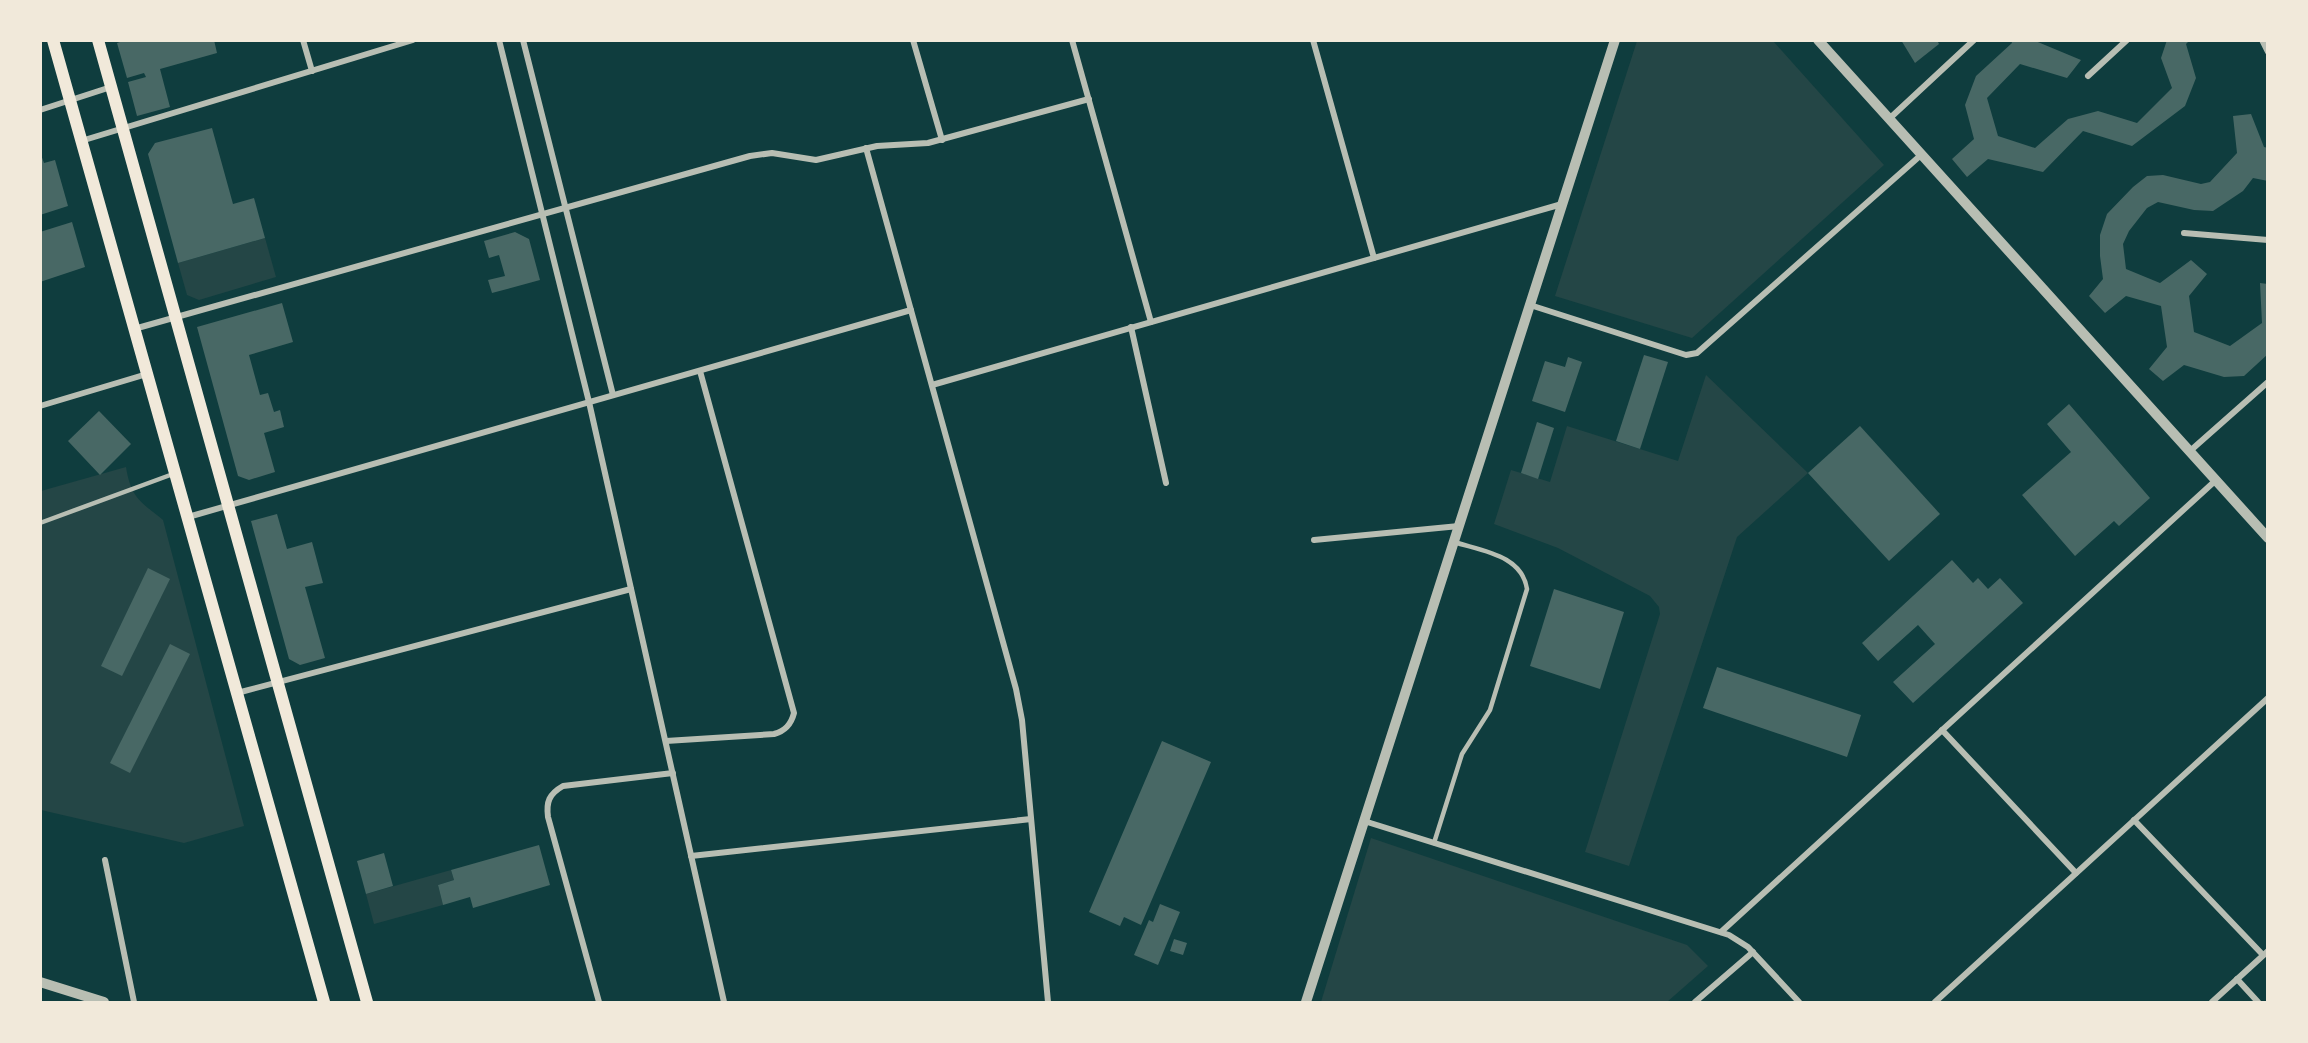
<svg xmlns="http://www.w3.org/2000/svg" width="2308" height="1043" viewBox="0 0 2308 1043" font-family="'PT Sans',sans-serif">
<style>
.green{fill:#244646}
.building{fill:#486865}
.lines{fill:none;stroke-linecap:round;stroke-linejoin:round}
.service{stroke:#b8beb3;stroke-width:4.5}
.minor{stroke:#b8beb3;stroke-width:6}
.tertiary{stroke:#b8beb3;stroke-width:10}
.secondary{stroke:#f1e9da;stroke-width:12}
</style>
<rect width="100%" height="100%" fill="#0f3d3e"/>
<g class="green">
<path d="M1637 41H1773L1884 165 1692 338 1555 296Z"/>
<path d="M265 238 276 277 199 300 187 295 178 263Z"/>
<path d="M1706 375 1808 473 1737 537 1629 866 1585 852 1660 614 1659 607 1650 596 1558 548 1494 524 1511 470 1550 482 1567 426 1678 461Z"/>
<path d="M126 467C131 498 140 501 163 520L244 826 184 843 41 810V491Z"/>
<path d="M1371 838 1687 945 1708 966 1667 1002H1321Z"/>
<path d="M451 870 454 880 438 885 443 905 374 924 366 894Z"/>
</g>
<g class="building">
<path d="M126 40H214L217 53 160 69 170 107 137 116 128 82 146 77 144 73 127 78 117 43Z"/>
<path d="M1901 40H1937L1939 44 1915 63Z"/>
<path d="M2011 40H2033L2081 60 2067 78 2020 64 1987 98 1998 136 2035 148 2068 119 2098 111 2137 123 2172 88 2161 58 2167 40H2190L2186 44 2196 78 2185 106 2132 146 2083 131 2043 172 1988 159 1967 177 1952 159 1974 139 1965 105 1976 76 2012 43Z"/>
<path d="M2251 114 2264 147 2268 148V181L2253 178 2243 191 2213 211 2194 210 2158 202 2147 208 2129 231 2123 244 2126 269 2160 283 2191 260 2207 274 2189 296 2194 332 2230 346 2262 323 2260 283 2268 284V354L2244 376 2224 377 2184 365 2163 381 2149 369 2167 347 2161 306 2126 296 2105 313 2089 296 2103 279 2100 256V235L2107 214 2133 187 2147 176 2163 175 2201 184 2210 182 2237 153 2233 116Z"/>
<path d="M212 128 233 204 254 198 265 238 178 263 148 154 155 143Z"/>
<path d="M40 152 44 163 55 160 68 206 40 215Z"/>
<path d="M72 222 85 267 40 282V232Z"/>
<path d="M515 232 529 239 540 280 492 293 488 280 505 276 499 255 489 258 484 241Z"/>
<path d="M282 303 293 342 249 355 260 395 268 393 274 412 280 410 284 427 264 433 275 472 249 480 238 476 197 327Z"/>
<path d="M1644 355 1668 362 1640 449 1616 441Z"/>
<path d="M1568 357 1582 362 1565 412 1532 401 1545 361 1565 367Z"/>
<path d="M2069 404 2150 498 2119 526 2114 521 2075 556 2022 495 2071 452 2047 424Z"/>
<path d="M99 411 131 444 100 475 68 441Z"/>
<path d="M1537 422 1554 428 1538 479 1521 473Z"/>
<path d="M1860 426 1940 514 1889 561 1808 473Z"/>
<path d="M277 514 287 549 312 542 323 583 305 587 325 658 300 665 289 659 251 521Z"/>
<path d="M1952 560 1973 583 1978 578 1988 589 2000 578 2023 603 1913 703 1893 682 1935 644 1918 625 1878 661 1862 643Z"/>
<path d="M148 568 170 579 122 676 101 666Z"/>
<path d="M1554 589 1624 612 1600 689 1530 666Z"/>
<path d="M170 644 190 654 130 773 110 763Z"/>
<path d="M1717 667 1861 715 1847 757 1703 708Z"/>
<path d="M1162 741 1211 762 1141 925 1124 917 1120 926 1089 912Z"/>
<path d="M539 845 550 885 473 908 470 897 443 905 438 885 454 880 451 870Z"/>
<path d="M384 853 393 886 366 894 357 861Z"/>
<path d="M1160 904 1180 912 1158 965 1134 955 1149 920 1153 922Z"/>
<path d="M1174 939 1187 943 1183 955 1170 951Z"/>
</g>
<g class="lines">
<g class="service">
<path d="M40 523 173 474"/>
<path d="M1434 843 1462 754 1490 710 1527 589C1522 555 1482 551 1454 542"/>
</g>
<g class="minor">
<path d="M303 40 312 71"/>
<path d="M499 40 589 402 724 1002"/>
<path d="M523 40 613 395"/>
<path d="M913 40 942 140"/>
<path d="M1072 40 1151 322"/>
<path d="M1313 40 1374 258"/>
<path d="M2262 40 2268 52"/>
<path d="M2088 76 2127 40"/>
<path d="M40 110 111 87"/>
<path d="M1889 119 1974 40"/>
<path d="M81 141 413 40"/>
<path d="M866 148 1016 689 1022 720 1048 1002"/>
<path d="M2184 233 2268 240"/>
<path d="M1530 305 1686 355 1697 353 1921 155"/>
<path d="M1131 327 1166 483"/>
<path d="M134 329 750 156 772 153 816 160 877 146 928 143 1089 99"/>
<path d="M932 385 1562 204"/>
<path d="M40 406 147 374"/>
<path d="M2190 451 2268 382"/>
<path d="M188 517 911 310"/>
<path d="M1314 540 1459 526"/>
<path d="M237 693 631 589"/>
<path d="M1942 730 2076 873"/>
<path d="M666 741 774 734C785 731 791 725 794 713L700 371"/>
<path d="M2134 820 2263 955"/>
<path d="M1364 821 1729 935 1748 947 1799 1002"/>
<path d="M691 856 1031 819"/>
<path d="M105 860 134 1002"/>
<path d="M1721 932 2215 481"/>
<path d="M2237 979 2258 1002"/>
<path d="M599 1002 548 817C546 802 549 794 563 786L673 773"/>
<path d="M1695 1002 1753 952"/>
<path d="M1935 1002 2268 698"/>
<path d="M2212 1002 2268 951"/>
</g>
<g class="tertiary">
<path d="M1818 40 2268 538"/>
<path d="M40 982 104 1002"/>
<path d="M1306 1002 1615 40"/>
</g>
<g class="secondary">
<path d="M53 40 324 1002"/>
<path d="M98 40 367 1002"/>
</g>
</g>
<rect width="2308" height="1043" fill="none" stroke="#f1e9da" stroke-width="84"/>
</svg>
